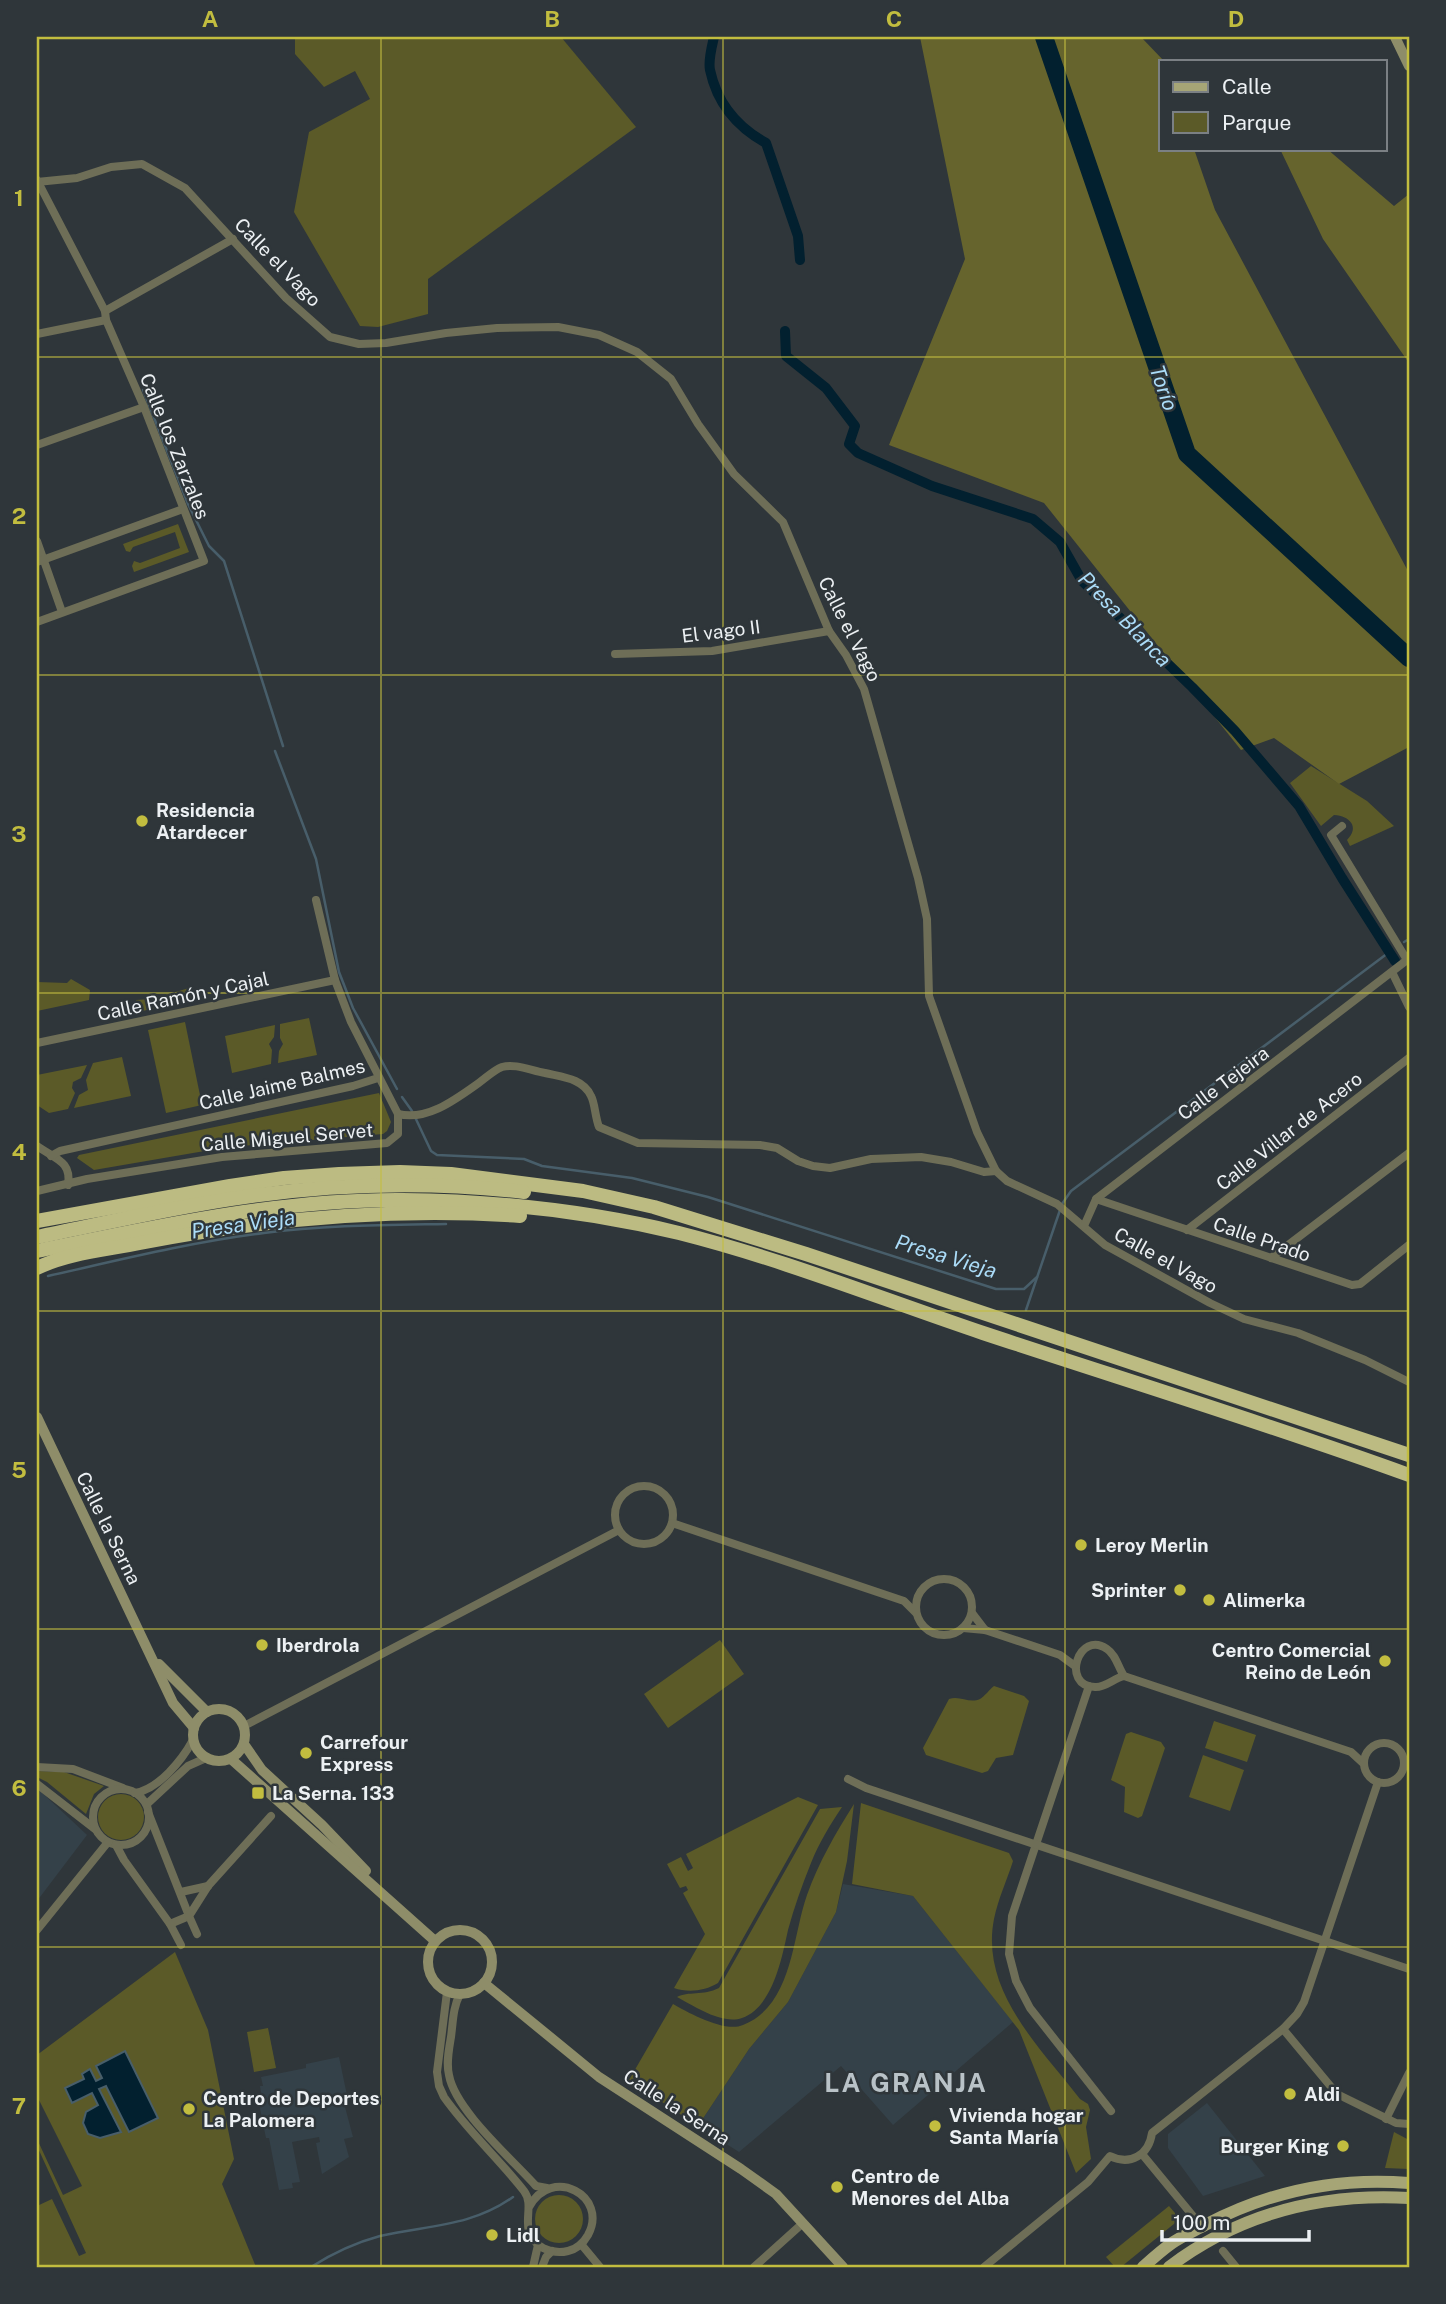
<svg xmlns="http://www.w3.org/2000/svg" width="1446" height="2304" viewBox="0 0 1446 2304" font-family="'Public Sans',sans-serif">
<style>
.built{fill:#344149}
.green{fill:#5b5a28;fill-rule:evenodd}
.forest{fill:#66642d}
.water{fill:#02202f;stroke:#485e6a;stroke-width:2}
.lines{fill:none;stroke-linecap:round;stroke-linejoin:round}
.stream{stroke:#485e6a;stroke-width:2.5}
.canal{stroke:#02202f;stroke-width:10}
.river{stroke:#02202f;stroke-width:18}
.street{stroke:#6e6e57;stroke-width:8}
.secondary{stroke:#8e8d69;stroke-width:10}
.primary{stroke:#a6a576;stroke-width:12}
.highway{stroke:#bcbb82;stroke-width:14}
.grid{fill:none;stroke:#c2bd3f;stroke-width:2;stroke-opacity:0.55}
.poi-dot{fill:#c2bd3f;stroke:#2f363a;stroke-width:2.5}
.labels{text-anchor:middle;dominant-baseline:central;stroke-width:5;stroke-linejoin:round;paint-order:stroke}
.street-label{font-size:19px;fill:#ecf0f3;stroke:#2f363a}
.poi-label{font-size:19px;font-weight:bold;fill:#ecf0f3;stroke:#2f363a;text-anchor:start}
.water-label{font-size:21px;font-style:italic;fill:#abdcf8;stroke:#2f363a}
.district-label{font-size:26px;font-weight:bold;letter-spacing:2px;fill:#b9c2c7;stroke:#2f363a}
.neatline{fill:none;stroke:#c2bd3f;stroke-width:2.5}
.grid-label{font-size:23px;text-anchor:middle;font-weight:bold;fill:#c2bd3f}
</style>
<rect width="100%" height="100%" fill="#2f363a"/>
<g class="built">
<path d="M37 1788 87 1835 37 1901Z"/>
<path d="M843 1884 913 1896 1013 2022 893 2125 841 2066 739 2152 698 2126 749 2049 788 2002 836 1912Z"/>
<path d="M339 2057 349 2105 345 2107 353 2137 344 2139 349 2157 322 2174 316 2143 320 2142 319 2137 292 2142 300 2182 292 2183 293 2188 279 2190 269 2138H266L257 2094 261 2093 260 2086H263L261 2077 306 2068V2064Z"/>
<path d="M1207 2103 1265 2176 1203 2196 1168 2148V2134Z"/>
</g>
<g class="green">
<path d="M295 37H561L636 127 428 279V314L378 327 360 326 294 212 309 132 370 99 355 71 324 87 295 54Z"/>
<path d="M178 524 189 552 134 572 132 566 134 561 140 563 180 548 175 532 133 547 130 552 126 551 123 544Z"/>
<path d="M1311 766 1367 801 1394 826 1350 846 1347 840C1360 827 1350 816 1334 815L1321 826 1290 783Z"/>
<path d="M71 979 90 990 89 1000 37 1011V982L67 983Z"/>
<path d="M189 988 191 1000 138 1012 136 1000 152 999Z"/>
<path d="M309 1018 317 1055 278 1063 279 1051 283 1044 280 1038V1024Z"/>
<path d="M185 1022 202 1105 166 1113 148 1030Z"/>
<path d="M275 1025 274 1037 269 1044 272 1050 271 1064 232 1073 225 1036Z"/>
<path d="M122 1057 131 1096 74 1108 79 1095 88 1090 86 1080 93 1063Z"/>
<path d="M87 1065 81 1078 73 1082 72 1088 75 1093 68 1109 49 1113 37 1105V1075Z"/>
<path d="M379 1093 391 1122 387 1131 383 1134 228 1147 94 1170 77 1158 79 1155Z"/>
<path d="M720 1640 744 1674 668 1728 644 1694Z"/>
<path d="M994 1686 1024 1696 1029 1701 1013 1755 996 1758 988 1771 982 1773 926 1755 923 1748 949 1699C960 1695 969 1704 980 1699 985 1696 989 1690 994 1686Z"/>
<path d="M1214 1721 1256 1735 1247 1762 1205 1748Z"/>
<path d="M1131 1732 1161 1742 1165 1748 1142 1816 1138 1818 1124 1812 1125 1787 1111 1780 1126 1734Z"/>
<path d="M1203 1755 1244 1770 1230 1811 1189 1797Z"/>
<path d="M37 1771 64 1772 104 1786 94 1794 86 1814 47 1782 37 1777Z"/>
<circle cx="121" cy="1817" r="23"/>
<path d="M798 1797 818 1805 718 1983C705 1991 688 1993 674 1988L705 1934 683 1893 688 1890 686 1886 680 1888 667 1864 681 1857 688 1871 693 1868 686 1854Z"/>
<path d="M861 1803 1009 1853 1013 1861C1007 1880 998 1899 994 1919 980 1991 1040 2047 1080 2099L1088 2104 1090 2110 1086 2127 1091 2159 1076 2173 1019 2030 913 1896 852 1884Z"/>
<path d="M854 1804 847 1861 836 1912 788 2002 749 2049 698 2126 629 2080 673 2004C689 2013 725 2033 743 2025 793 2005 792 1937 807 1895 819 1862 835 1834 854 1804Z"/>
<path d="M842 1807C830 1825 819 1843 811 1863 802 1885 794 1908 788 1930 782 1957 773 2007 742 2018 722 2025 694 2006 677 1997 688 1991 703 1996 719 1988L820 1809Z"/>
<path d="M175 1952 208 2030 234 2159 222 2184 256 2267H37V2206L52 2199 79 2256 86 2253 37 2146V2139L63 2195 82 2186 37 2096V2055ZM102 2078 106 2086 99 2089 100 2138 98 2105 92 2093 72 2103 65 2089 84 2079 96 2081Z"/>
<path d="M268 2028 276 2068 254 2072 247 2032Z"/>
<path d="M1394 2132 1409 2140V2169L1385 2168Z"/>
<circle cx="559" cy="2219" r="24"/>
<path d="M1169 2206 1180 2219 1121 2267H1115L1106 2257Z"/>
</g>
<g class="forest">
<path d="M920 37H1141L1164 61H1161V149H1194L1215 210 1409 573V747L1339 784 1274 738 1241 750 1044 503 889 445 965 259Z"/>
<path d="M1280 149H1327L1394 206 1409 194V363L1323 239Z"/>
</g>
<path class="water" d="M125 2051 158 2118 129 2132 106 2086 99 2089 121 2132 100 2138 88 2134 83 2123 86 2112 98 2105 92 2093 72 2103 65 2088 84 2079 82 2074 90 2069 96 2081 102 2078 96 2066Z"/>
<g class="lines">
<g class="stream">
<path d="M143 390 188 504 209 546 224 561 283 746"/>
<path d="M275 751 316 859 339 972 353 1008 397 1089"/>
<path d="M1404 942 1409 939"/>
<path d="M402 1097 412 1111"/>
<path d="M415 1117 431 1151 437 1155 524 1159 542 1166 632 1178 708 1197 996 1289H1024L1037 1277"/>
<path d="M1062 1204 1071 1191 1388 953"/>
<path d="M48 1276C119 1260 191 1242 264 1233 324 1225 385 1225 446 1224"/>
<path d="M1026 1310 1060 1210"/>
<path d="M311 2267C333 2253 354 2243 380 2236 428 2225 471 2227 513 2197"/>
</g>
<g class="canal">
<path d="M714 37C712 46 708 60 710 70 717 103 737 127 766 143L798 236 800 260"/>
<path d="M785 331 786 356 826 388 855 426 849 444 858 453 932 486 1033 519 1060 542 1082 581 1192 687 1235 731 1299 806 1342 878 1395 961"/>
</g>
<path class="river" d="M1044 37 1187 454 1409 658"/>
<g class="street">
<path d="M37 182 77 178 111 167 142 164 185 188 286 298 330 337 359 344 386 343 446 333 497 328 558 327 599 335 637 352 671 379 698 424 734 474 783 522 829 631 846 655 864 689 918 878 927 919 929 996 977 1132 996 1171 1007 1181 1057 1204 1105 1245 1210 1303 1244 1319 1298 1333 1365 1360 1409 1382"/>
<path d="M105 311 233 239"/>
<path d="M37 334 106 320"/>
<path d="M37 445 144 407"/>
<path d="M37 541 62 612"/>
<path d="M37 562 183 509"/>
<path d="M37 622 204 561 144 407 106 320 105 311 37 180"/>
<path d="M615 654 712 651 829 631"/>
<path d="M1392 972 1409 1007"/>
<path d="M37 1043 335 980"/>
<path d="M398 1114C428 1121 456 1099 480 1082 487 1077 494 1070 502 1067 515 1063 532 1071 545 1073 561 1077 583 1078 591 1096 595 1103 595 1117 599 1127L638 1143 760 1145 777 1148 798 1161 813 1166 830 1168 871 1159 921 1157 951 1162 984 1172 996 1171"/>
<path d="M37 1146C55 1159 72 1161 68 1185"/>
<path d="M51 1156 60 1151 353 1086 378 1078"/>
<path d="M37 1191 87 1179 222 1157 387 1143 398 1134V1114L351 1022 335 980 316 900"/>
<path d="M1096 1199 1352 1285 1360 1284 1409 1245"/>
<path d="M1084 1226 1096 1199 1407 960 1331 835 1342 826"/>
<path d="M1187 1230 1409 1058"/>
<path d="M1271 1258 1409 1153"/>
<circle cx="644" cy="1515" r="29"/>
<path d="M672 1523 904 1601 916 1613"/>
<circle cx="944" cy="1607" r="28"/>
<path d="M972 1613 985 1630"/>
<path d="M963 1628 985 1630 1060 1655 1075 1666"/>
<path d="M1124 1676C1114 1678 1105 1688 1095 1687 1060 1686 1079 1629 1107 1649 1116 1655 1118 1667 1124 1676L1351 1752 1363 1763"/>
<path d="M1089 1686 1012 1916 1009 1954 1016 1981 1030 2008 1111 2111"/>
<path d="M244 1726 619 1530"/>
<circle cx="1384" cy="1763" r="20"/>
<path d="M37 1767 73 1769 123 1788"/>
<path d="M848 1779 866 1788 1409 1969"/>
<path d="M37 1784 95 1829"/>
<circle cx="121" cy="1817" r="28"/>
<path d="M135 1793C159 1789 182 1760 193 1740"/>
<path d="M147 1804 188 1766 206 1758"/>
<path d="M116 1845 124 1860 170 1924 189 1916 148 1812"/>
<path d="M181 1892 208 1886"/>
<path d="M170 1924 181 1945"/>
<path d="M37 1930 108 1842"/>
<path d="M197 1934 189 1916 208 1886 271 1816"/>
<path d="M447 1992 437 2072 439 2086 444 2097C468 2131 499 2159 524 2191 537 2208 515 2232 543 2248 551 2252 560 2253 568 2251 577 2249 584 2242 588 2235 609 2196 552 2165 529 2207"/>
<path d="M460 1994C453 2007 453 2022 451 2037 449 2049 446 2063 449 2075 455 2110 512 2159 536 2186L547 2188"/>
<path d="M1283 2029 1337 2094 1396 2123 1409 2124"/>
<path d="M1386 2119 1409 2073"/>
<path d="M1142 2154 1202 2227"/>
<path d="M581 2244 600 2267"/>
<path d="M1223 2251 1236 2267"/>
<path d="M533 2267 538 2245"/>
<path d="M542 2267 546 2257 552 2251"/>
<path d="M754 2267 803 2223"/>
<path d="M984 2267 1088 2182 1110 2156C1130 2166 1149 2155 1152 2133L1283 2029 1297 2014 1304 2002 1378 1782"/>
</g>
<g class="secondary">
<path d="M1395 37 1409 66"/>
<path d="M37 1417 173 1703 194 1728"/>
<path d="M159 1664 207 1712"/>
<circle cx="219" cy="1735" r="26"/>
<path d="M244 1744 262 1770 322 1825 366 1871"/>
<path d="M231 1759 435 1941"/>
<circle cx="460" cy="1962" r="32"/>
<path d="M484 1983 599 2077 741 2169 776 2194 843 2267"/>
</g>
<g class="primary">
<path d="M1143 2267C1152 2259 1162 2250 1172 2243 1182 2236 1194 2231 1205 2225 1268 2192 1338 2177 1409 2183"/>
<path d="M1169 2267C1240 2213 1320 2193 1409 2198"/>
</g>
<g class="highway">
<path d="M37 1221 230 1186 284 1178 339 1174 400 1172 451 1174 583 1191 654 1207 806 1254 1409 1455"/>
<path d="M37 1237C101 1224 166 1209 231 1199 327 1184 427 1181 524 1192"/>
<path d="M37 1251C158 1226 279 1199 403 1200 495 1201 589 1211 679 1233 782 1259 882 1299 983 1333 1125 1380 1269 1424 1409 1475"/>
<path d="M37 1268C68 1253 106 1250 140 1243 265 1219 393 1207 520 1216"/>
</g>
</g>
<path class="grid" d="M381 37V2267M723 37V2267M1065 37V2267M37 357H1409M37 675H1409M37 993H1409M37 1311H1409M37 1629H1409M37 1947H1409"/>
<g class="poi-dot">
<circle cx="142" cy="821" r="7"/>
<circle cx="1081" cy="1545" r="7"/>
<circle cx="1180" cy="1590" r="7"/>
<circle cx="1209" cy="1600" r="7"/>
<circle cx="262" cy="1645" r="7"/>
<circle cx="1385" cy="1661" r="7"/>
<circle cx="306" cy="1753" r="7"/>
<rect x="251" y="1786" width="14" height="14" rx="3.5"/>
<circle cx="1290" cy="2094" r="7"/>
<circle cx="189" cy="2109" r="7"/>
<circle cx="935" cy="2126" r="7"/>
<circle cx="1343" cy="2146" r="7"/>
<circle cx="837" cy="2187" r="7"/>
<circle cx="492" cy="2235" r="7"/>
</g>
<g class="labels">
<g class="street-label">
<text transform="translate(278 262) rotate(46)">Calle el Vago</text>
<text transform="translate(175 446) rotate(68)">Calle los Zarzales</text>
<text transform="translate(850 629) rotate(63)">Calle el Vago</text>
<text transform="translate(721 631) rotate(-7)">El vago II</text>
<text transform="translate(183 996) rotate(-12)">Calle Ramón y Cajal</text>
<text transform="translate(1223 1083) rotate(-37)">Calle Tejeira</text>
<text transform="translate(282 1084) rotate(-13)">Calle Jaime Balmes</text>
<text transform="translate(1289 1131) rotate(-38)">Calle Villar de Acero</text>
<text transform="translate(287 1137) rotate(-5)">Calle Miguel Servet</text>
<text transform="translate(1262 1239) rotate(19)">Calle Prado</text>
<text transform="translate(1166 1260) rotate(29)">Calle el Vago</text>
<text transform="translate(109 1528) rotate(64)">Calle la Serna</text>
<text transform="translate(677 2107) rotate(33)">Calle la Serna</text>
</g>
<g class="poi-label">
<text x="156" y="810">Residencia<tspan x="156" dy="22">Atardecer</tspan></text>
<text x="1095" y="1545">Leroy Merlin</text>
<text x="1166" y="1590" text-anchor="end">Sprinter</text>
<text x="1223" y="1600">Alimerka</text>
<text x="276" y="1645">Iberdrola</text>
<text x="1371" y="1650" text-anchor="end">Centro Comercial<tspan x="1371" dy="22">Reino de León</tspan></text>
<text x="320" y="1742">Carrefour<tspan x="320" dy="22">Express</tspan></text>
<text x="272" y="1793">La Serna. 133</text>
<text x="1304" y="2094">Aldi</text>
<text x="203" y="2098">Centro de Deportes<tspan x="203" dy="22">La Palomera</tspan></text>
<text x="949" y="2115">Vivienda hogar<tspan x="949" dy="22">Santa María</tspan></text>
<text x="1329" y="2146" text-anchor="end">Burger King</text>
<text x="851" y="2176">Centro de<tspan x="851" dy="22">Menores del Alba</tspan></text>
<text x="506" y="2235">Lidl</text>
</g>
<g class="water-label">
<text transform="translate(1164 388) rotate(71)">Torío</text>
<text transform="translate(1125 619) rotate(46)">Presa Blanca</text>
<text transform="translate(243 1224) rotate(-8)">Presa Vieja</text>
<text transform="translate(946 1256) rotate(17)">Presa Vieja</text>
</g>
<g class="district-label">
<text x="906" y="2082">LA GRANJA</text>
</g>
</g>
<rect width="1446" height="2304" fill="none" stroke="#2f363a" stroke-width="77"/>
<rect x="1159" y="60" width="228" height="91" fill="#2f363a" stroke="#7b8084" stroke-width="2"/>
<rect x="1173" y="82" width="35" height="10" fill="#a6a576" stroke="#7b8084" stroke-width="2"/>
<text x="1222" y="94" font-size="21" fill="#ecf0f3">Calle</text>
<rect x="1173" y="112" width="35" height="21" fill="#5b5a28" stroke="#7b8084" stroke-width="2"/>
<text x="1222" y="130" font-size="21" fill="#ecf0f3">Parque</text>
<path d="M1162 2230v10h147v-10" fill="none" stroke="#ecf0f3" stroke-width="3.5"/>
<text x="1173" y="2230" font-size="21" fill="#ecf0f3" stroke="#2f363a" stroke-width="5" paint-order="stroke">100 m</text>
<rect x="38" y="38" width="1370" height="2228" class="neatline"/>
<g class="grid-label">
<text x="210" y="27">A</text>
<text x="552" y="27">B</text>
<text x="894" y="27">C</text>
<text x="1236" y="27">D</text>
<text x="19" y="206">1</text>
<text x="19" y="524">2</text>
<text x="19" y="842">3</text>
<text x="19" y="1160">4</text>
<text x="19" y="1478">5</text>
<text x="19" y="1796">6</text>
<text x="19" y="2114">7</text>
</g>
</svg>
